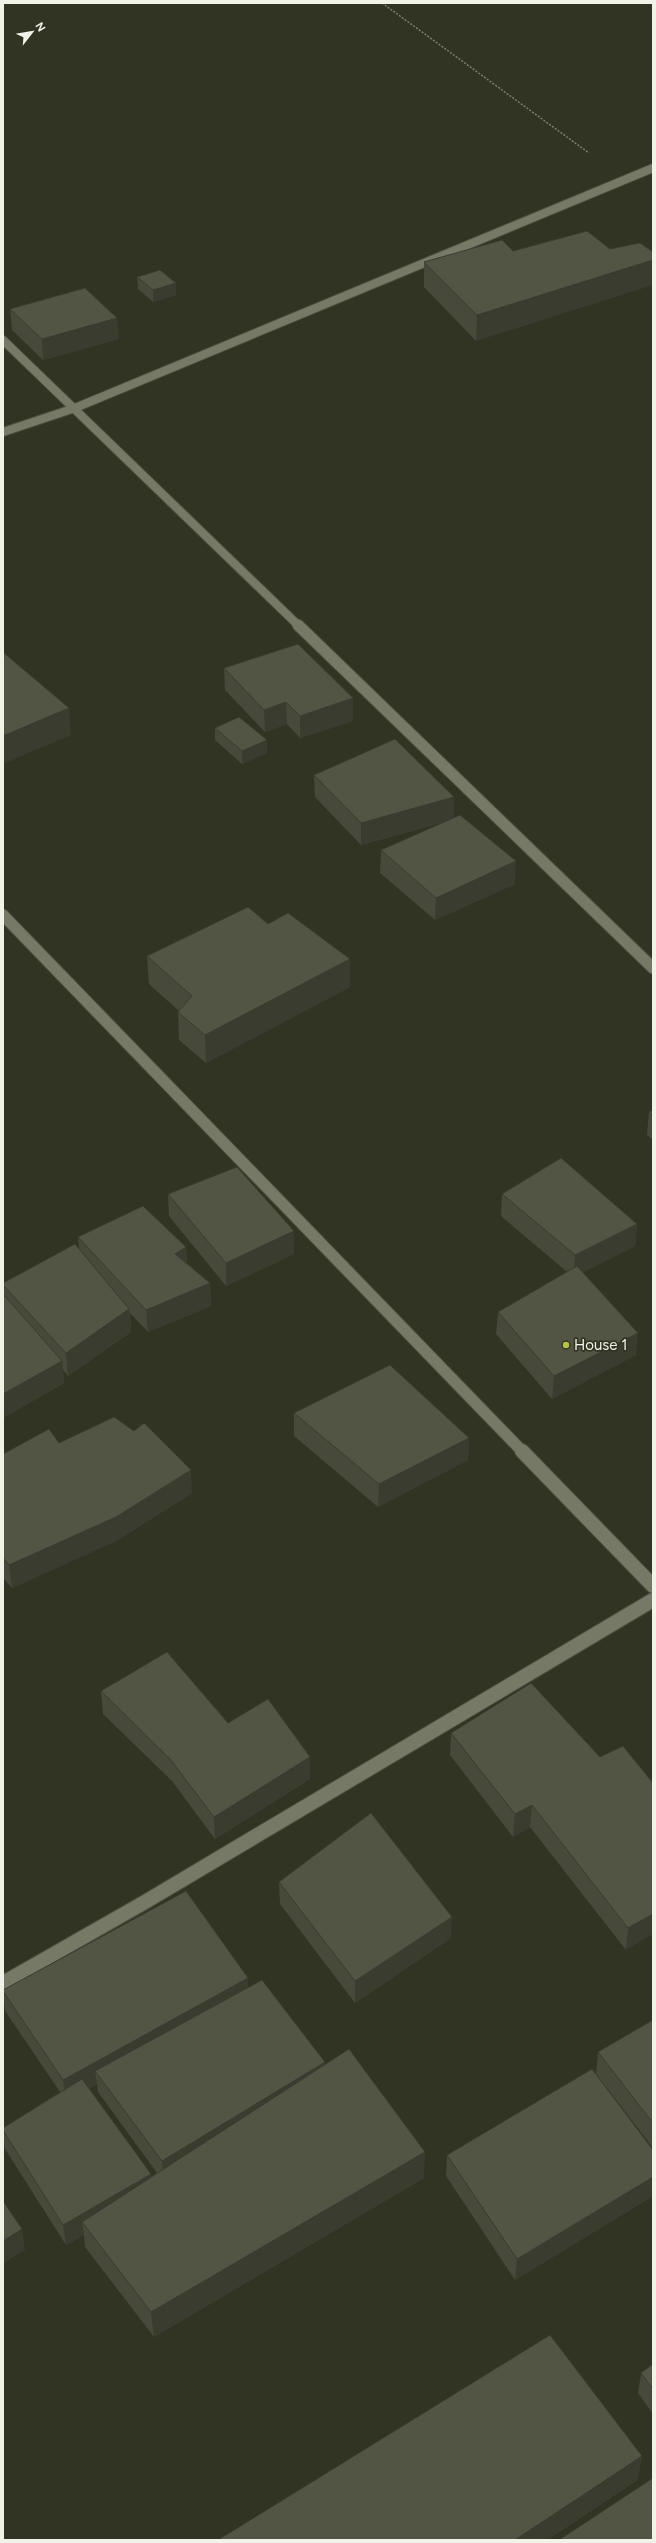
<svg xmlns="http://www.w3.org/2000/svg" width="656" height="2543" viewBox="0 0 656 2543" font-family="Figtree,sans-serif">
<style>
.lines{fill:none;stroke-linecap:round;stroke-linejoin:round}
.street-far2-casing{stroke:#4d4f40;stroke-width:10}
.street-far1-casing{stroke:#4d4f40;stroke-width:13}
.street-casing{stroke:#4d4f40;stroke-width:16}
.path{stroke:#7d7f71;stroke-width:1.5;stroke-dasharray:2 1.5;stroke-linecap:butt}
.street-far2{stroke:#767966;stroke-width:8}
.street-far1{stroke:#767966;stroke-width:11}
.street{stroke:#767966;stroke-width:14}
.wall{fill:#47493a;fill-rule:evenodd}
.shaded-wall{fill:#3a3c30}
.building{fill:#535544;stroke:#3a3c30}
.poi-dot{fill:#b7c148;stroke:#313323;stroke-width:1.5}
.labels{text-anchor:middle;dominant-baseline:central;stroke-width:3.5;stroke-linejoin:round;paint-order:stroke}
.poi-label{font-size:15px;fill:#f1f3e8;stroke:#313323;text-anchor:start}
</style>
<rect width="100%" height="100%" fill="#313323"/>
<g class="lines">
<defs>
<g id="street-far2">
<path d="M3 340 299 626"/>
<path d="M3 432 75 408 653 168"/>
</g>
<g id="street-far1">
<path d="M298 625 653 968"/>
<path d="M3 915 523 1452"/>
</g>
<g id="street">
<path d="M522 1451 653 1586"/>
<path d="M3 1983 145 1902 653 1600"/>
</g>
</defs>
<use href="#street-far2" class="street-far2-casing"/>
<use href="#street-far1" class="street-far1-casing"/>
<use href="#street" class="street-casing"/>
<path class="path" d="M382 3 589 153"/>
<use href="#street-far2" class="street-far2"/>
<use href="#street-far1" class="street-far1"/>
<use href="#street" class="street"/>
</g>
<g class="wall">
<path d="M610 249 476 341 424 287V262L513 251Z"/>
<path d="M137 277 176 283V295L153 302 138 289Z"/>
<path d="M10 309 119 339 43 360 12 330Z"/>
<path d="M224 668 353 698V721L300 738 287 724 265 732 225 690Z"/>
<path d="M215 728 267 740V753L242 764 215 740Z"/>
<path d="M314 775 454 818 515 884 435 920 380 873 381 850 448 821 361 845 315 797Z"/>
<path d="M268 924 350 959V987L206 1063 179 1040 178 1012 179 1011 149 984 147 956Z"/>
<path d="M653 1110V1140L647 1135 649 1112Z"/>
<path d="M168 1194 294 1231V1254L226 1286 169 1216Z"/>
<path d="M502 1194 637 1224 635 1246 583 1272 636 1355 552 1399 496 1334 498 1312 567 1272 501 1216Z"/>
<path d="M78 1237 186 1247 187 1263 210 1283 211 1306 148 1332 130 1313 131 1332 68 1376 63 1370 64 1383 3 1418V1283L79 1248Z"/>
<path d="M294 1413 469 1438 468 1460 378 1507 294 1436Z"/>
<path d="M59 1443 192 1493 118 1540 12 1588 3 1578V1454Z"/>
<path d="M101 1691 228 1723 310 1757V1779L215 1839 172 1781 103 1714Z"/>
<path d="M451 1733 600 1757 653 1783 626 1950 530 1827 513 1837 450 1755Z"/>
<path d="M279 1882 451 1938 355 2003 280 1904Z"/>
<path d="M248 1987 325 2065 424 2178 154 2337 85 2247 84 2235 66 2245 5 2149 3 2136V2128L60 2092 5 2011 3 1990ZM97 2084 98 2092 157 2173 151 2177V2174L89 2088Z"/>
<path d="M653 2020V2148L596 2074 598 2052Z"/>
<path d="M653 2150V2196L515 2280 446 2176 447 2155Z"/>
<path d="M653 2364V2414L638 2393 641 2373Z"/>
</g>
<g class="shaded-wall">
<path d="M653 260V285L476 341 477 315Z"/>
<path d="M176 283V295L153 302V290Z"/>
<path d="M117 318 119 339 43 360 42 339Z"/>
<path d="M353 698V721L300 738V716Z"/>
<path d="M286 702 287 724 265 732 264 710Z"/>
<path d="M69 708 71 735 3 764V736Z"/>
<path d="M267 740V753L242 764V751Z"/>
<path d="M454 797V819L361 845V823Z"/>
<path d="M516 861 515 884 435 920 436 898Z"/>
<path d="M350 959V987L206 1063 205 1035Z"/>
<path d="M637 1224 635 1246 573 1277 575 1255Z"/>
<path d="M294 1231V1254L226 1286V1263Z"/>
<path d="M186 1247 187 1270 175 1254Z"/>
<path d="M210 1283 211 1306 148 1332 146 1310Z"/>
<path d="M129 1309 131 1332 68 1376 66 1353Z"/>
<path d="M638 1333 636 1355 552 1399 554 1376Z"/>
<path d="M62 1361 64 1383 3 1418V1394Z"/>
<path d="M469 1438 468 1460 378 1507 379 1484Z"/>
<path d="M191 1470 192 1493 118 1540 12 1588 9 1565Z"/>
<path d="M310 1757V1779L215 1839 214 1817Z"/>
<path d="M532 1805 530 1827 513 1837 515 1814Z"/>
<path d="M653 1914V1934L626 1950 628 1928Z"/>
<path d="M452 1917 451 1938 355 2003V1981Z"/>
<path d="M248 1978V2000L95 2071 97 2084 66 2101 63 2080Z"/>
<path d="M325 2062V2083L164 2182 162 2161Z"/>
<path d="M425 2152 424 2178 154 2337 151 2312Z"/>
<path d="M151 2174 152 2195 82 2222 84 2235 66 2245 63 2225Z"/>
<path d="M653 2177V2196L515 2280 517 2259Z"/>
<path d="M22 2229 25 2250 3 2263V2241Z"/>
<path d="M642 2456 638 2480 548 2540H515Z"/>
</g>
<g class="building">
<path d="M587 231 610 249 640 243 653 252V260L477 315 424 262 502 240 513 251Z"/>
<path d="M160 270 176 283 153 290 137 277Z"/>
<path d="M85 288 117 318 42 339 10 309Z"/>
<path d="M298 644 353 698 300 716 286 702 264 710 224 668Z"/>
<path d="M4 653 69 708 3 736V654Z"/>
<path d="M239 717 267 740 242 751 215 728Z"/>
<path d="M395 739 454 797 361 823 314 775Z"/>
<path d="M460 815 516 861 436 898 381 850Z"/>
<path d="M248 907 268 924 288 913 350 959 205 1035 178 1012 192 996 147 956Z"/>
<path d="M653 1110V1116L649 1112Z"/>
<path d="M561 1158 637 1224 575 1255 502 1194Z"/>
<path d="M237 1167 294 1231 226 1263 168 1194Z"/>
<path d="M143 1206 186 1247 175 1254 210 1283 146 1310 78 1237Z"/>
<path d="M75 1244 129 1309 66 1353 3 1285V1283Z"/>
<path d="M577 1266 638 1333 554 1376 498 1312Z"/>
<path d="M3 1294 62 1361 3 1394Z"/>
<path d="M390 1365 469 1438 379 1484 294 1413Z"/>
<path d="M114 1417 134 1431 144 1423 191 1470 116 1517 9 1565 3 1558V1454L49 1429 59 1443Z"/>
<path d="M167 1652 228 1723 268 1699 310 1757 214 1817 170 1759 101 1691Z"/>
<path d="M531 1683 600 1757 623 1746 653 1783V1914L628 1928 532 1805 515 1814 451 1733Z"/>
<path d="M371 1813 452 1917 355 1981 279 1882Z"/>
<path d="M186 1891 248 1978 63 2080 3 1991V1990Z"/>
<path d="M262 1980 325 2062 162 2161 95 2071Z"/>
<path d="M653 2020V2123L598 2052Z"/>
<path d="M349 2049 425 2152 151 2312 82 2222Z"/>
<path d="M592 2069 653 2150V2177L517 2259 447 2155Z"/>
<path d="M82 2079 151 2174 63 2225 3 2130V2128Z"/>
<path d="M3 2201 22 2229 3 2241Z"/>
<path d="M550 2335 642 2456 515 2540H218Z"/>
<path d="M653 2364V2389L641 2373Z"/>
<path d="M653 2478V2540H559Z"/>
</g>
<circle class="poi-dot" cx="566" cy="1345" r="4"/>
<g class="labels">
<g class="poi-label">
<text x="574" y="1345">House 1</text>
</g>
</g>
<rect width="656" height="2543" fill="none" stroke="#f1f3e8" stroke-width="8"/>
<g transform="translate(32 32) rotate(59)" stroke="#313323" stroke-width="3" paint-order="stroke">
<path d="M0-3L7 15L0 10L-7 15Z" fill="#f1f3e8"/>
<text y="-6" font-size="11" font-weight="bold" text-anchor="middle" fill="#f1f3e8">N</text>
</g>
</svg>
